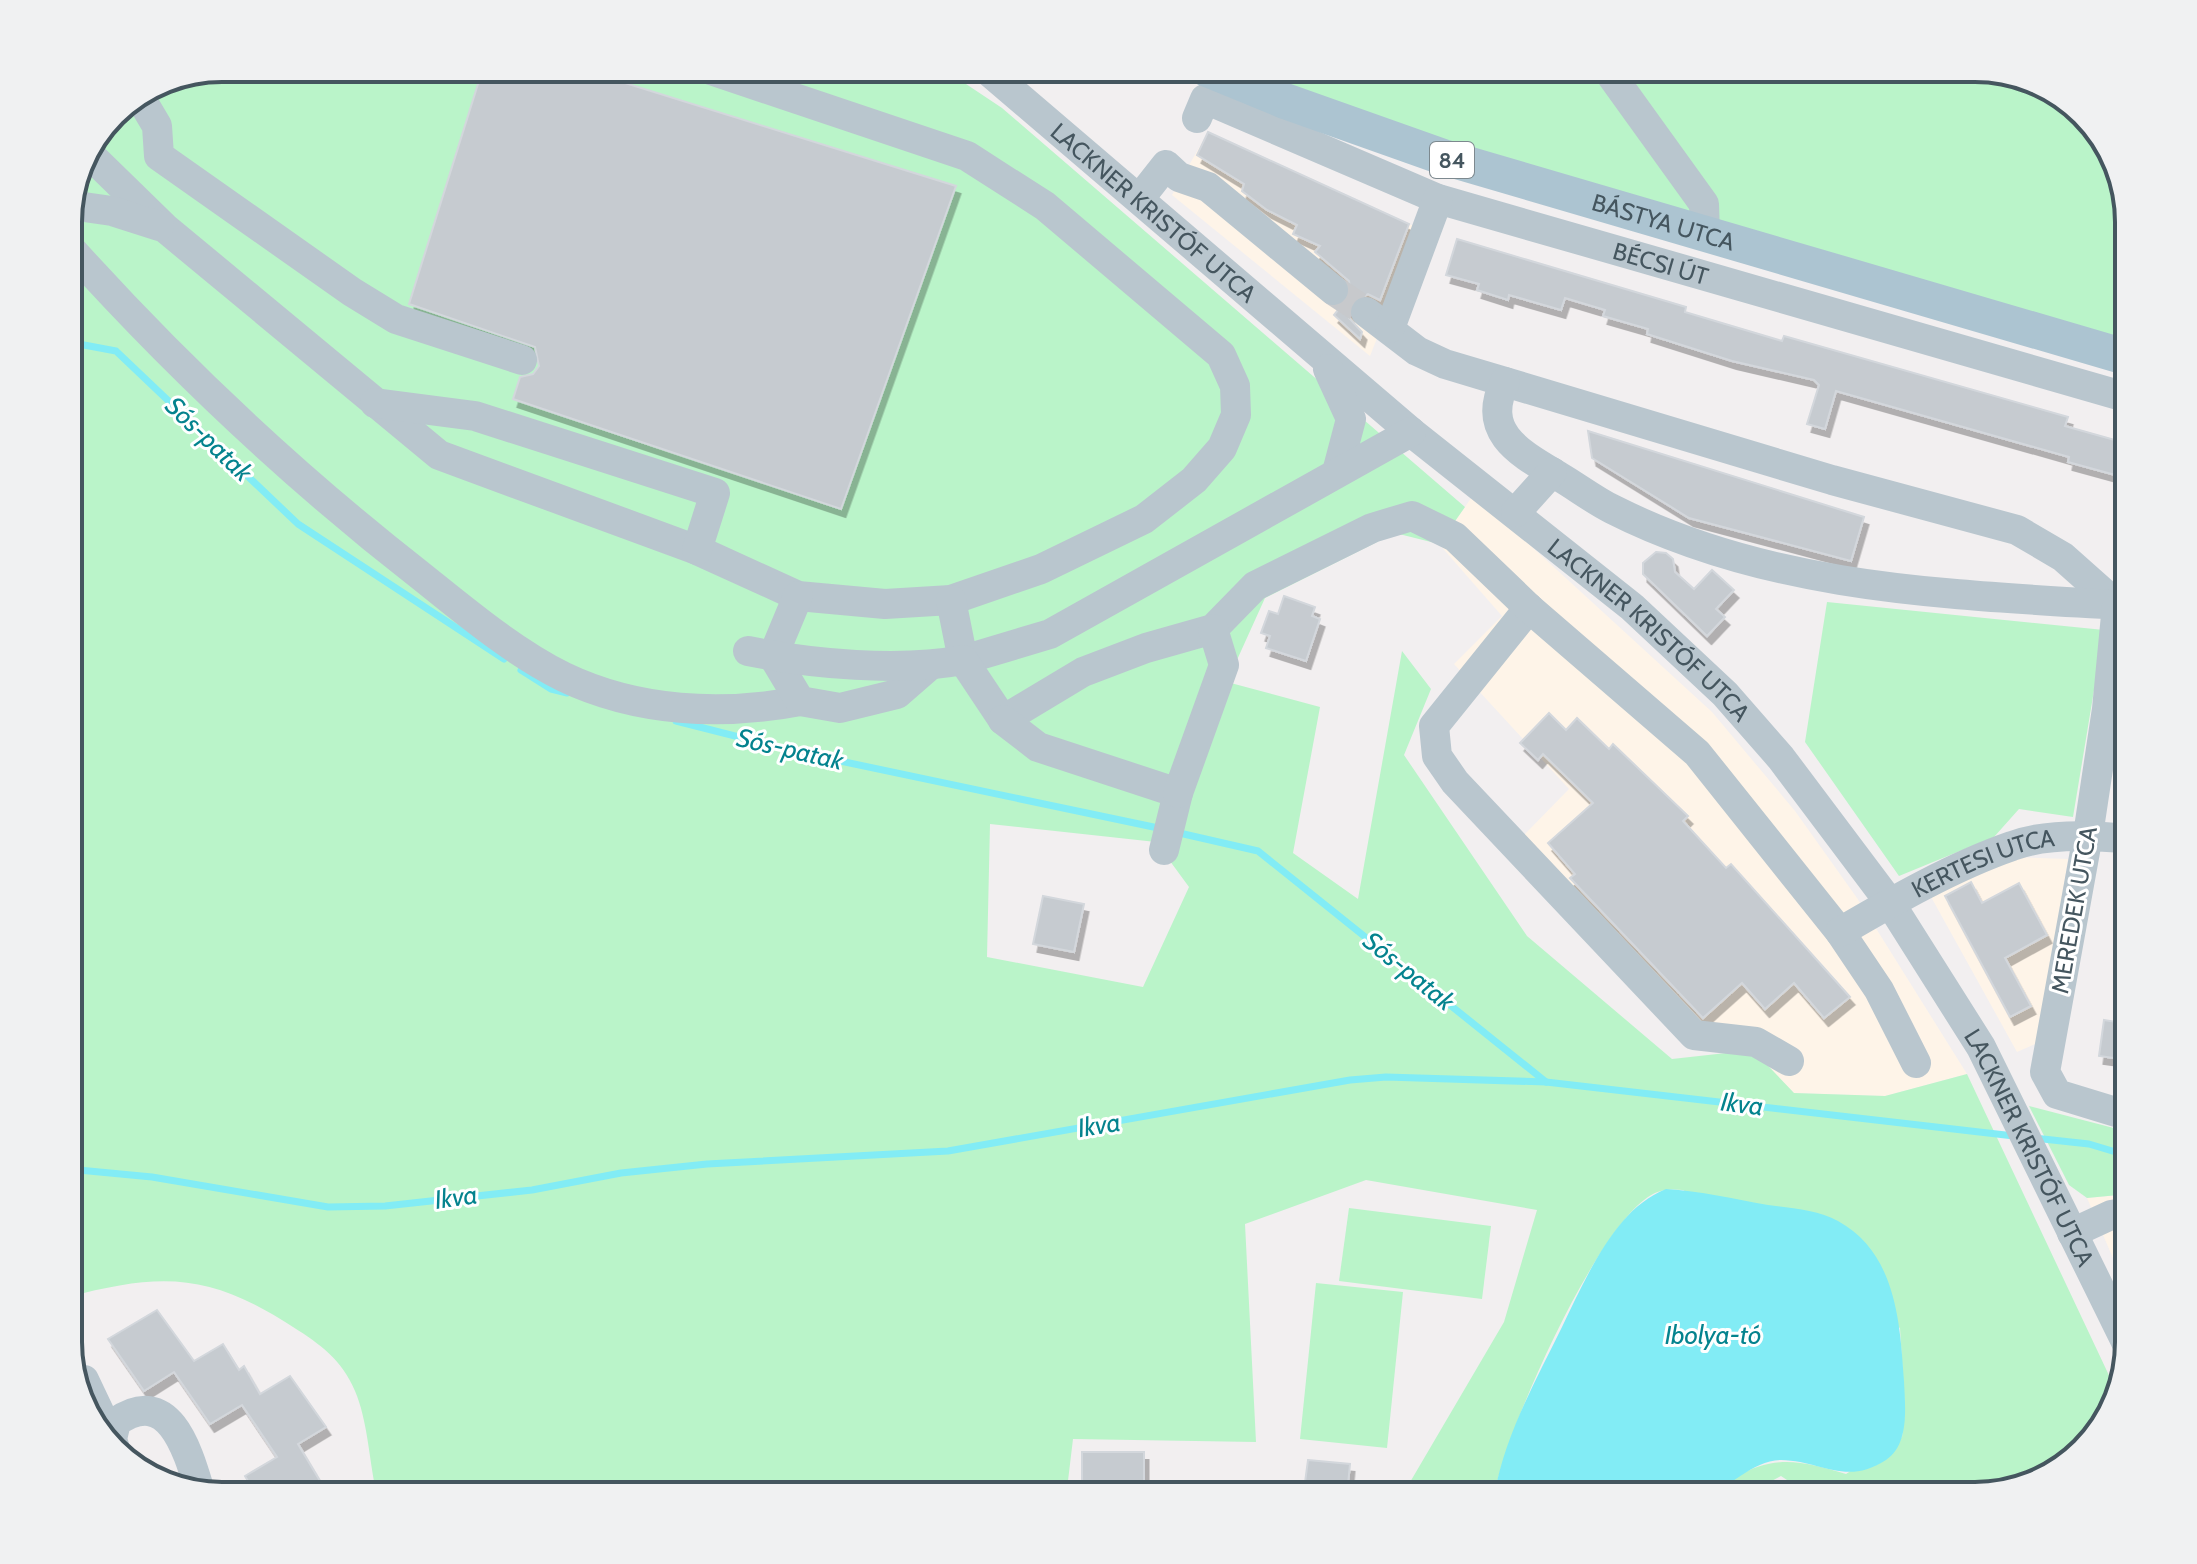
<svg xmlns="http://www.w3.org/2000/svg" width="2197" height="1564" viewBox="0 0 2197 1564" font-family="Cabin,sans-serif">
<style>
.commercial{fill:#fef4e8}
.green{fill:#baf4c9;fill-rule:evenodd}
.water{fill:#82ecf5}
.lines{fill:none;stroke-linecap:round;stroke-linejoin:round}
.stream{stroke:#82ecf5;stroke-width:7}
.building{fill:#c6cbd0;stroke:#d3d7dc;stroke-width:2;filter:url(#shadow)}
.minor-tunnel{stroke:#c7c9cc;stroke-width:30;stroke-dasharray:30 15;stroke-linecap:butt}
.minor{stroke:#b9c6ce;stroke-width:30}
.major{stroke:#acc4d1;stroke-width:36}
.labels{text-anchor:middle;dominant-baseline:central;stroke-width:6;stroke-linejoin:round;paint-order:stroke}
.shield{fill:#fff;stroke:#7d898f;stroke-width:2}
.shield-label{font-size:22px;font-weight:bold;fill:#45565f}
.street-label{font-size:24px;fill:#45565f;stroke:#fff}
.water-label{font-size:26px;font-style:italic;fill:#04838e;stroke:#fff}
.rim{fill:none;stroke:#45565f;stroke-width:4}
</style>
<defs>
<filter id="shadow"><feDropShadow dx="4.5" dy="8" stdDeviation="0" flood-color="#0004"/></filter>
</defs>
<rect width="100%" height="100%" fill="#f2eff0"/>
<g class="commercial">
<path d="M1208 132 1420 229 1370 356 1172 195Z"/>
<path d="M1474 494 1712 712 1795 811 1857 898 1967 1074 1885 1096 1794 1093 1753 1050H1726L1524 835 1569 789 1454 664 1502 616 1439 544Z"/>
<path d="M2009 857 2068 859 2040 1042 2017 1052 1930 895Z"/>
<path d="M2129 1194V1295L2087 1198Z"/>
</g>
<g class="green">
<path d="M222 68H942L1002 108 1465 507 1439 544 1395 533 1265 598 1227 682 1320 707 1293 853 1358 899 1402 651 1431 689 1404 755 1527 936 1672 1059 1753 1050 1794 1093 1885 1096 1967 1074 2114 1386 2097 1435 2044 1480 1975 1496H1811L1781 1476 1744 1496H1708C1715 1488 1725 1483 1734 1478 1775 1454 1802 1461 1846 1474L1902 1437 1905 1411 1900 1328 1683 1190C1670 1189 1660 1189 1648 1197 1593 1234 1506 1430 1494 1496H1406V1489L1504 1322 1537 1210 1366 1180 1245 1224 1256 1442 1073 1439 1067 1489 375 1486C369 1456 367 1419 355 1391 342 1360 320 1344 293 1327 210 1273 163 1272 68 1297V211L84 153 120 107ZM990 824 1156 842 1189 887 1143 987 987 957Z"/>
<path d="M1243 68H1975L2068 100 2113 153 2129 222V346L1444 143Z"/>
<path d="M1827 602 2104 630 2073 817 2019 809 1994 837 1899 876 1805 742Z"/>
<path d="M2029 1106 2129 1132V1194L2087 1198 2069 1185Z"/>
<path d="M1349 1208 1491 1226 1482 1299 1339 1281Z"/>
<path d="M1316 1283 1403 1292 1387 1448 1300 1439Z"/>
</g>
<path class="water" d="M1666 1189C1700 1191 1734 1199 1768 1205 1791 1208 1818 1210 1838 1221 1896 1253 1900 1322 1904 1381 1905 1406 1910 1444 1886 1460 1846 1486 1822 1461 1781 1460 1753 1460 1728 1489 1706 1496 1693 1500 1671 1496 1658 1496 1603 1496 1549 1496 1494 1496 1505 1435 1535 1382 1562 1327 1579 1292 1597 1251 1623 1221 1635 1207 1649 1196 1666 1189Z"/>
<g class="lines">
<g class="stream">
<path d="M68 342 116 351 298 524 504 659"/>
<path d="M521 670 551 689 567 693"/>
<path d="M676 721 802 753 1163 829"/>
<path d="M1175 832 1258 851 1546 1082"/>
<path d="M2034 1138 2089 1144 2129 1156"/>
<path d="M68 1169 152 1177 328 1207 385 1206 532 1190 621 1173 707 1164 948 1151 1350 1080 1386 1077 1546 1082 2014 1136"/>
</g>
</g>
<g class="building">
<path d="M483 68H577L956 186 841 509 513 399 520 377 533 374 539 366 535 347 409 304Z"/>
<path d="M1208 132 1409 224 1380 300 1368 294 1351 302 1349 318 1362 332 1360 339 1334 315 1351 294 1349 281 1315 252 1320 246 1293 234 1297 225 1267 210 1242 191 1244 184 1197 155Z"/>
<path d="M1457 239 1686 307 1685 312 1782 341 1784 336 2068 417 2065 426 2129 444 2126 478 2068 462 2069 457 1836 391 1825 429 1807 424 1819 385 1814 380 1732 361 1647 334 1648 329 1603 316 1605 310 1565 298 1561 310 1509 295 1508 300 1477 290 1479 284 1446 275Z"/>
<path d="M1588 431 1864 517 1851 561 1689 518 1592 458Z"/>
<path d="M1656 552 1666 553 1673 559 1675 572 1694 589 1712 570 1734 590 1716 609 1725 617 1707 636 1643 574V563Z"/>
<path d="M1284 596 1315 607 1312 616 1320 619 1306 661 1266 648 1270 636 1261 633 1269 611 1278 614Z"/>
<path d="M1549 713 1566 730 1577 718 1609 749 1613 744 1688 816 1683 821 1726 868 1731 864 1850 997 1824 1018 1794 983 1765 1009 1742 983 1703 1018 1570 878 1575 874 1548 843 1593 803 1543 754 1538 760 1520 743Z"/>
<path d="M1971 882 1982 903 2019 883 2047 935 2005 958 2031 1006 2010 1017 1945 896Z"/>
<path d="M1043 896 1084 904 1074 952 1033 944Z"/>
<path d="M2104 1020 2129 1024V1060L2099 1056Z"/>
<path d="M157 1310 194 1361 223 1344 239 1370 244 1366 260 1394 290 1376 326 1427 298 1444 329 1496H257L245 1476 277 1457 242 1405 210 1424 174 1372 144 1391 108 1339Z"/>
<rect x="1082" y="1452" width="62" height="35"/>
<path d="M1308 1460 1350 1464 1347 1494 1304 1490Z"/>
</g>
<g class="lines">
<path class="minor-tunnel" d="M1333 290 1366 312"/>
<g class="minor">
<path id="s1" d="M985 68 1411 432 1632 607 1725 694 1781 758 1890 903 1981 1047 2128 1346"/>
<path d="M1606 68 1704 204 1705 235"/>
<path d="M141 99 157 126 159 156 352 292 396 319 522 360"/>
<path id="s2" d="M1197 118 1205 99 1438 199 2129 398"/>
<path d="M86 151 165 228 439 455 697 550 798 596 885 604 951 600 1041 569 1144 519 1194 480 1222 448 1236 415 1235 386 1221 355 1045 206 967 156 705 68"/>
<path d="M1140 198 1166 165 1179 177 1208 187 1333 290"/>
<path d="M70 205 112 211 159 226"/>
<path d="M68 246C176 366 294 477 421 576 466 612 512 651 564 677 637 712 722 716 800 701"/>
<path d="M1366 312 1417 351 1445 364 1832 480 2017 530 2063 557 2117 605"/>
<path d="M1390 328 1438 199"/>
<path d="M1328 369 1351 419 1337 472"/>
<path d="M1505 382C1480 433 1520 453 1560 477 1577 487 1594 500 1612 509 1770 589 1944 594 2117 605"/>
<path d="M375 403 475 416 715 493 697 550"/>
<path d="M1516 512 1552 472"/>
<path d="M798 596 773 656 800 701 840 708 897 694 928 667"/>
<path d="M951 600 963 660 1050 634 1411 432"/>
<path d="M2117 605 2107 709 2088 835 2045 1072 2057 1094 2129 1116"/>
<path d="M1529 608 1434 726 1437 756 1455 782 1694 1035 1756 1042 1789 1061"/>
<path d="M748 651C812 664 899 672 963 660L1003 720 1083 672 1146 648 1213 629 1255 586 1372 528 1412 516 1455 537 1529 608 1697 753 1840 932 1879 990 1916 1063"/>
<path d="M1003 720 1038 747 1178 793 1164 850"/>
<path d="M1178 793 1224 665 1213 629"/>
<path id="s3" d="M1840 932C1893 901 1954 866 2012 846 2047 833 2092 835 2129 839"/>
<path d="M2072 1233 2111 1215 2129 1212"/>
<path d="M84 1380 112 1439"/>
<path d="M115 1449 112 1439 116 1422C168 1385 187 1448 199 1488"/>
</g>
<path class="major" id="s4" d="M1205 68 1285 101 1443 157 2129 358"/>
</g>
<g class="labels">
<rect class="shield" x="1430" y="142" width="44" height="36" rx="6"/>
<g class="shield-label">
<text x="1452" y="160">84</text>
</g>
<g class="street-label">
<text stroke="none"><textPath href="#s1" startOffset="222">LACKNER KRISTÓF UTCA</textPath></text>
<text stroke="none"><textPath href="#s4" startOffset="484">BÁSTYA UTCA</textPath></text>
<text stroke="none"><textPath href="#s2" startOffset="506">BÉCSI ÚT</textPath></text>
<text stroke="none"><textPath href="#s1" startOffset="870">LACKNER KRISTÓF UTCA</textPath></text>
<text stroke="none"><textPath href="#s3" startOffset="160">KERTESI UTCA</textPath></text>
<text transform="translate(2074 910) rotate(-80)">MEREDEK UTCA</text>
<text stroke="none"><textPath href="#s1" startOffset="1518">LACKNER KRISTÓF UTCA</textPath></text>
</g>
<g class="water-label">
<text transform="translate(209 439) rotate(44)">Sós-patak</text>
<text transform="translate(790 749) rotate(13)">Sós-patak</text>
<text transform="translate(1409 971) rotate(39)">Sós-patak</text>
<text transform="translate(1742 1104) rotate(7)">Ikva</text>
<text transform="translate(1099 1125) rotate(-9)">Ikva</text>
<text transform="translate(456 1197) rotate(-8)">Ikva</text>
<text x="1713" y="1335">Ibolya-tó</text>
</g>
</g>
<path d="M0 0H2197V1564H0ZM222 82H1975A140 140 0 0 1 2115 222V1342A140 140 0 0 1 1975 1482H222A140 140 0 0 1 82 1342V222A140 140 0 0 1 222 82Z" fill="#f0f1f2" fill-rule="evenodd"/>
<path class="rim" d="M222 82H1975A140 140 0 0 1 2115 222V1342A140 140 0 0 1 1975 1482H222A140 140 0 0 1 82 1342V222A140 140 0 0 1 222 82Z"/>
</svg>
